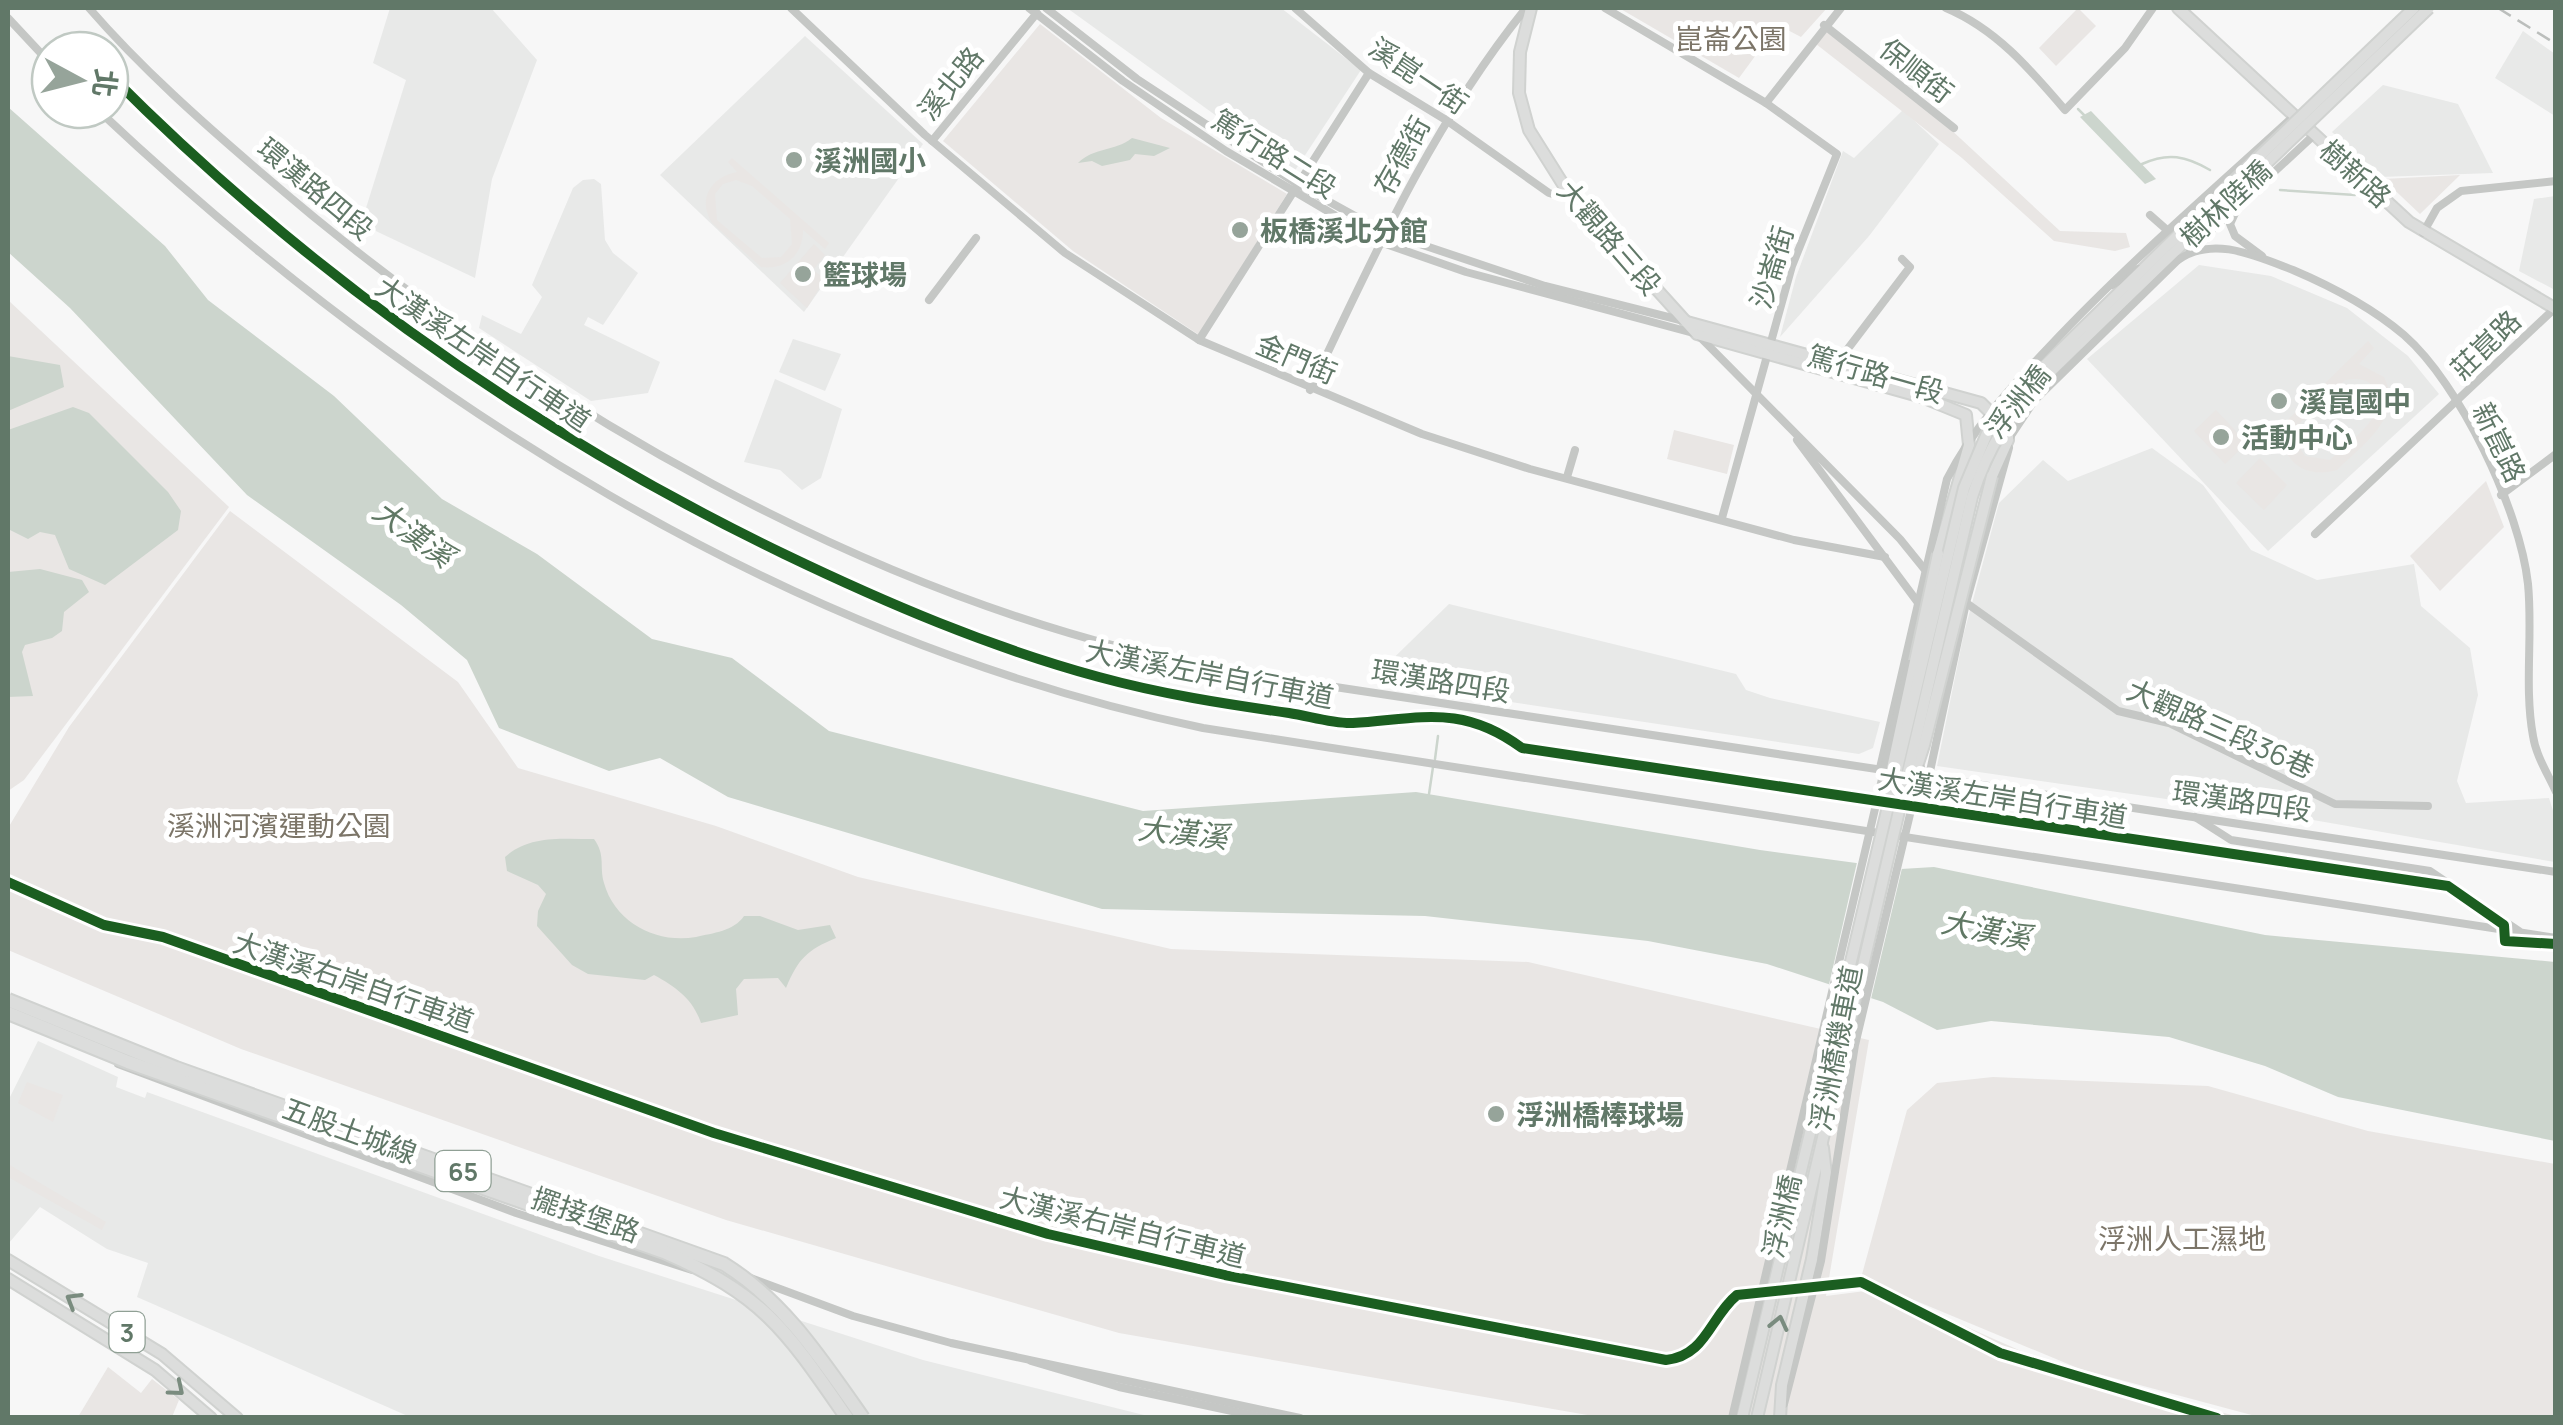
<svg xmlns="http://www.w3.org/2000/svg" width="2563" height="1425" viewBox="0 0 2563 1425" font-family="Manrope,'Noto Sans TC',sans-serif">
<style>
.built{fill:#e8e9e8}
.green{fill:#e9e6e4;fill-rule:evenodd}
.water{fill:#ccd5cd}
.pier{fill:#f7f7f7}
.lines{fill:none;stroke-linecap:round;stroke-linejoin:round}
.stream{stroke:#ccd5cd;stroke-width:2.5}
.major-casing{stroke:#d0d2d0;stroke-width:14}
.minor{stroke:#c5c7c5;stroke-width:8}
.major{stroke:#dcdddc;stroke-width:10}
.rail{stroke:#bbbebc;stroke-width:2.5;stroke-dasharray:15 8;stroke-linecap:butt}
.major-bridge-casing{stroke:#d0d2d0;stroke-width:14;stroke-linecap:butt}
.highway-bridge-casing{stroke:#d0d2d0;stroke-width:16;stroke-linecap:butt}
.minor-bridge{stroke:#c5c7c5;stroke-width:8}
.major-bridge{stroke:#dcdddc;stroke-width:10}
.highway-bridge{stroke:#dcdddc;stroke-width:12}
.cycleway-casing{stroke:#fff;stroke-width:16}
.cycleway{stroke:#1b5e20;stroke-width:10}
.oneway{stroke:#7a8c7f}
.poi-dot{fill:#96a49a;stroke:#fff;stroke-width:4}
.labels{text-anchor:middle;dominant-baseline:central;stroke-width:10;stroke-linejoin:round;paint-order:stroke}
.shield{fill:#fff;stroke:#90a095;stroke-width:2.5}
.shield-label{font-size:25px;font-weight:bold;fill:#617868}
.park-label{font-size:28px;fill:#7c7568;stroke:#fff}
.street-label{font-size:28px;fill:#617868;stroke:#fff}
.poi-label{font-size:28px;font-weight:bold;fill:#617868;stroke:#fff;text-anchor:start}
.water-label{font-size:30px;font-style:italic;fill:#607864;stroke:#fff}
</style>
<rect width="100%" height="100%" fill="#f7f7f7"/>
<g class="built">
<path d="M390 8H491L537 60 492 179 475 278 361 224 406 80 373 63Z"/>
<path d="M1067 8H1281L1361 70 1294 172Z"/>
<path d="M2523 31 2555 54V116L2495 78Z"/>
<path d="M805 36 923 144 804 312 660 175Z"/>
<path d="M2383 85 2458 104 2493 173 2380 177 2332 132Z"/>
<path d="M1903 110 1939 144 1869 236 1780 337 1796 277 1843 151 1854 158Z"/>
<path d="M594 179 601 184 605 240 613 253 638 273 603 325 588 317 584 325 660 362 648 393 591 401 479 328 482 315 521 334 542 297 532 285 573 188 583 180Z"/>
<path d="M2555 196H2556L2555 290 2519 271 2534 199Z"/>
<path d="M2199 265 2271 276 2347 308 2408 356 2439 394 2268 551 2087 359Z"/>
<path d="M793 339 841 354 825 391 779 372Z"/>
<path d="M775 379 842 409 821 478 802 490 780 470 744 462Z"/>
<path d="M2152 448 2203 485 2251 550 2317 580 2414 564 2421 606 2470 648 2478 695 2457 781 2466 803 2549 798 2555 817V862L2313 820 1937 766 1964 633 1999 503 2043 460 2068 481Z"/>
<path d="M1449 604 1736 674 1746 690 1770 698 1880 722 1873 748 1859 754 1370 681Z"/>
<path d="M38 1041 118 1077 116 1087 137 1095 145 1098 147 1092 599 1256 923 1360 1152 1417H410L137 1297 148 1263 107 1249 40 1207 8 1244V1101Z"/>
</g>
<g class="green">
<path d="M1619 8H1827L1801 37 1778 25 1739 78Z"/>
<path d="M2078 8 2096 26 2056 66 2039 48Z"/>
<path d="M1040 24 1161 118 1287 194 1199 335 1073 251 943 141Z"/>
<path d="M1827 32 1933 113 2060 231 2126 233 2130 247 2115 251 2054 241 1962 158 1816 44Z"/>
<path d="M732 158 829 243 825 249 803 230C803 255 786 270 761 267L712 223C697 199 711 177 737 172L728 162ZM736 180 752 186 790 219 792 244 781 257 762 258 717 220 715 194 723 184Z"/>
<path d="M2460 175 2420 214 2383 179Z"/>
<path d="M814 244 825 255 813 270 825 279 807 308 780 283Z"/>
<path d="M8 300 229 507 24 780 8 791Z"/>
<path d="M2368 341 2374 348 2359 364 2384 377C2404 418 2363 444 2337 470 2310 477 2289 468 2282 441L2270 452 2262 445ZM2345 380C2357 378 2368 378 2375 389 2392 414 2346 444 2330 460L2305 456 2298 445V425Z"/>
<path d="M2216 410 2247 443 2225 464 2194 431Z"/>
<path d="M1674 430 1734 445 1727 474 1667 459Z"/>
<path d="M2260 458 2287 485 2264 510 2236 483Z"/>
<path d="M2486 481 2504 527 2440 591 2410 556Z"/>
<path d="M230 511 458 682 518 768 716 826 858 877 1171 949 1528 962 1869 1040 1826 1296 1881 1289 2080 1377 2240 1417H1599L1119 1333 726 1220 241 1049 8 950V828L69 727Z"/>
<path d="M1993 1077 2208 1086 2368 1131 2555 1164V1417H2259L2080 1369 1861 1278 1907 1110 1937 1083Z"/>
<path d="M27 1082 63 1095 53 1122 18 1103Z"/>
<path d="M8 1164 106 1222 102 1230 8 1177Z"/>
<path d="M108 1367 141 1393 152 1379 179 1400 172 1417H78Z"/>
</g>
<g class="water">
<path d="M8 107 165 246 208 300 334 396 442 499 537 554 652 639 732 658 829 731 1143 811 1416 792 1760 850 1901 869 1934 867 2265 935 2555 962V1141L2338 1097 2265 1066 2169 1037 1991 1021 1937 1030 1883 1002 1767 964 1648 941 1425 916 1102 909 728 797 660 758 609 771 499 728 467 660 401 605 247 495 70 308 8 252Z"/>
<path d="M2091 111 2156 179 2145 184 2080 117Z"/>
<path d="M1132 138 1170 148 1154 156 1135 154 1130 160 1102 166 1092 161 1078 163C1094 147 1114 152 1132 138Z"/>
<path d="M8 356 60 365 64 387 8 411Z"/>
<path d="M73 407 89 413 168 492 181 511 178 530 105 585 69 569 55 535 40 532 28 539 8 529V430Z"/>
<path d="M40 569 82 580 89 592 64 612 62 631 52 638 25 645 22 652 33 696 8 697V572Z"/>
<path d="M594 839C606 856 599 865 604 883 615 923 657 944 696 937 713 933 734 931 744 916H760L798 930 830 925 836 938C807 950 798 959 786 988L778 978 744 979 736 989 738 1015 701 1023C693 999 676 987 654 975L645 980 588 974 572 965 537 926 538 911 546 894 538 885 507 871 505 857C529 835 562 839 594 839Z"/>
</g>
<path class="pier" d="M1858 858 1903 864 1870 1003 1828 989Z"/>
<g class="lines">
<g class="stream">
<path d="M2078 109 2084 115"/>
<path d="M2142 164C2168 152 2186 156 2210 170"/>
<path d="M2280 190 2355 195"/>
<path d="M1435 759 1438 736"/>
<path d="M1429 794 1433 767"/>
</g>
<defs>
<g id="major">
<path d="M1531 8 1520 52 1519 93 1529 130 1566 189 1697 334 1922 397 1966 415 1969 445 1938 554"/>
<path d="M2178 8 2409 222 2556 309"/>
<path d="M1687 322 1981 403 2008 430V440L1992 476"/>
<path d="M2043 367 2220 194"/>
<path d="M2048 374 2227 201"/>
<path d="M1812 1259 1826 1174 1823 1148"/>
<path d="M8 1260 162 1354 237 1418"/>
<path d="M8 1279 155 1370 211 1418"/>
<path d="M1757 1418 1822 1142"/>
</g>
</defs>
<use href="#major" class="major-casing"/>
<g class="minor">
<path d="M89 8C141 68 203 123 264 175 527 402 878 607 1223 670L2556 872"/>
<path d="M791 8 925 135 1065 253 1199 340 1422 434 1530 469 1794 540 1885 557"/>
<path d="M1029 8 1123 81 1226 151 1380 242 1466 272 1697 334 1900 539 1934 581"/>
<path d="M1046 8 1137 79 1297 184 1384 232 1545 286 1684 321"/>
<path d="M1295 8 1369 73 1446 120 1549 193 1576 201"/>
<path d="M1605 8 1766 103 1837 154 1792 266 1722 518"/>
<path d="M1946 8C1996 29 2030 69 2065 110L2125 48 2153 8"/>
<path d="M8 18 50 63"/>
<path d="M1824 25 1954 128"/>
<path d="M1766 103 1841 8"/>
<path d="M98 110C407 401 784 640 1203 728L2556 938"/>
<path d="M932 141 1037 13"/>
<path d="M2236 211 2230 224 2235 236 2262 256"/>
<path d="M2150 215 2167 230"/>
<path d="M2423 233 2437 208 2461 191 2556 181"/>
<path d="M2190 250 2314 135"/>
<path d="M2178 260C2213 235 2256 256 2293 270 2333 287 2371 307 2404 335 2460 384 2520 510 2528 584 2533 634 2524 687 2533 736 2536 756 2548 774 2556 792"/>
<path d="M2112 285 2138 269"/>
<path d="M929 300 976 238"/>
<path d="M1199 340 1369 73"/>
<path d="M1837 363 1910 267 1902 259"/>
<path d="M1310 390C1373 257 1433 123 1526 8"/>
<path d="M1797 440 1919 604"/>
<path d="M2008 440 2034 401 2179 259"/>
<path d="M1567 477 1575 450"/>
<path d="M2501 495 2556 454"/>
<path d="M2315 534 2554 309"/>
<path d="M1958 597 2118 711 2169 723 2335 804 2428 806"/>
<path d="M1880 768 1947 479C1973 428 2010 388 2049 347 2126 265 2211 192 2294 116"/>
<path d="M1929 776 1966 603 2009 448"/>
<path d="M2195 817 2231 840 2430 871 2519 931"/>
<path d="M118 1064 516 1213 692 1270"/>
<path d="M748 1277 853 1316 951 1343 1300 1418"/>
<path d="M1031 1361 1119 1387 1265 1418"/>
</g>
<use href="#major" class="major"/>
<path class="rail" d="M2498 8 2556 44"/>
<defs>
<g id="major-bridge">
<path d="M2220 194 2414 8"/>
<path d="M2227 201 2429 8"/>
<path d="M1887 792 1938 554"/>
<path d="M1905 803 1924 745 1992 476"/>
<path d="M1822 1142 1972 497C1988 446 2011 412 2048 374"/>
<path d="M1742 1418 1964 488 1988 431 2043 367"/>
<path d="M1780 1418 1782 1385 1812 1259"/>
</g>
<g id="highway-bridge">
<path d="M8 1000 176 1068 724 1264C785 1302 822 1360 863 1418"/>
<path d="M8 1013 128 1062 664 1252C765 1296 786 1330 847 1418"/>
</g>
</defs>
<use href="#major-bridge" class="major-bridge-casing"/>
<use href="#highway-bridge" class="highway-bridge-casing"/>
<g class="minor-bridge">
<path d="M1784 1404 1821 1261 1855 1045 1921 768"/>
<path d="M1732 1418 1909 664"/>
</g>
<use href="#major-bridge" class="major-bridge"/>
<use href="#highway-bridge" class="highway-bridge"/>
<defs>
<g id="cycleway">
<path d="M110 75C307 273 533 433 784 554 886 603 989 647 1099 677 1161 694 1225 704 1289 713 1309 716 1333 724 1353 723 1419 719 1461 703 1522 748L2448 886 2504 925 2505 941 2556 944"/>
<path d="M8 882 104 925 163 937 714 1133 1048 1234 1225 1275 1666 1360C1706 1356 1710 1317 1737 1295L1861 1282 2000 1353 2217 1418"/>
</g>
</defs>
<use href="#cycleway" class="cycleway-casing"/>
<use href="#cycleway" class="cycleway"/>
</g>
<defs><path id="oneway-chevron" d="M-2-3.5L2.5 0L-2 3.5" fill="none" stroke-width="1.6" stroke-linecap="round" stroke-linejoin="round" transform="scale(2.5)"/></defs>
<g class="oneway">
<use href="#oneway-chevron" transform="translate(73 1300) rotate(-149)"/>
<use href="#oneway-chevron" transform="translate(1779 1323) rotate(-77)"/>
<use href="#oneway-chevron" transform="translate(177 1389) rotate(40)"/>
</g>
<g class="poi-dot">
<circle cx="794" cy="160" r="10"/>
<circle cx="1240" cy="230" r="10"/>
<circle cx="803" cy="274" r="10"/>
<circle cx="2279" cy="401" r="10"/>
<circle cx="2221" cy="437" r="10"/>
<circle cx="1496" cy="1114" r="10"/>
</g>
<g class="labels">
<g class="shield">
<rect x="435.5" y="1151" width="55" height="40" rx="8"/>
<rect x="109.5" y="1312" width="35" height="40" rx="8"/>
</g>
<g class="shield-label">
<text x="463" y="1171">65</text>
<text x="127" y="1332">3</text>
</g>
<g class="park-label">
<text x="1731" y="38">崑崙公園</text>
<text x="279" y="825">溪洲河濱運動公園</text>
<text x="2182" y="1238">浮洲人工濕地</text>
</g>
<g class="street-label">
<text transform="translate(1917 70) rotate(38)">保順街</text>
<text transform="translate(1419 75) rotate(34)">溪崑一街</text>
<text transform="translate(950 83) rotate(-51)">溪北路</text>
<text transform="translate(1275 153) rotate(32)">篤行路二段</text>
<text transform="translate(1401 155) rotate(-61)">存德街</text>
<text transform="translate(2356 173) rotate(42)">樹新路</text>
<text transform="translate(316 188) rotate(40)">環漢路四段</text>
<text transform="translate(2225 203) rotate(-43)">樹林陸橋</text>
<text transform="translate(1610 237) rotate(49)">大觀路三段</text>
<text transform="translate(1771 267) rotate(-73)">沙崙街</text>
<text transform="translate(2485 344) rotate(-44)">莊崑路</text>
<text transform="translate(484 353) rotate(34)">大漢溪左岸自行車道</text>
<text transform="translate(1297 358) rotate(23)">金門街</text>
<text transform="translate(1876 373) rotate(16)">篤行路一段</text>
<text transform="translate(2017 401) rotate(-51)">浮洲橋</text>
<text transform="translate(2500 442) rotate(64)">新崑路</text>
<text transform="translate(1210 673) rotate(11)">大漢溪左岸自行車道</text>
<text transform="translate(1441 680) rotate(9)">環漢路四段</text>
<text transform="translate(2221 728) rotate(24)">大觀路三段36巷</text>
<text transform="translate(2003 797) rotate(9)">大漢溪左岸自行車道</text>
<text transform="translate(2242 800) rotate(8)">環漢路四段</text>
<text transform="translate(354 981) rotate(19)">大漢溪右岸自行車道</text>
<text transform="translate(1835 1048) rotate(-79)">浮洲橋機車道</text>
<text transform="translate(350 1130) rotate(20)">五股土城線</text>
<text transform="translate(586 1214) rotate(19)">擺接堡路</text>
<text transform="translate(1781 1216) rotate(-77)">浮洲橋</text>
<text transform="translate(1123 1226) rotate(14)">大漢溪右岸自行車道</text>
</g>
<g class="poi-label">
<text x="814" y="160">溪洲國小</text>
<text x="1260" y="230">板橋溪北分館</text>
<text x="823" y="274">籃球場</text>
<text x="2299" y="401">溪崑國中</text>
<text x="2241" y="437">活動中心</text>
<text x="1516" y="1114">浮洲橋棒球場</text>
</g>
<g class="water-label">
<text transform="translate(414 533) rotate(36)">大漢溪</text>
<text transform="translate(1183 832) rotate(6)">大漢溪</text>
<text transform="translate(1986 929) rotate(11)">大漢溪</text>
</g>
</g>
<rect width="2563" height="1425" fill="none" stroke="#617868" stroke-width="20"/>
<g transform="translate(80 80) rotate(97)"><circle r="48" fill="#ffffff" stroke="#c0c9c3" stroke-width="2.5"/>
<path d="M0-8L18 38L0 25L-18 38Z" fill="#96a49a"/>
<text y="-15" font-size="28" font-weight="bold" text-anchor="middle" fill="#617868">北</text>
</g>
</svg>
